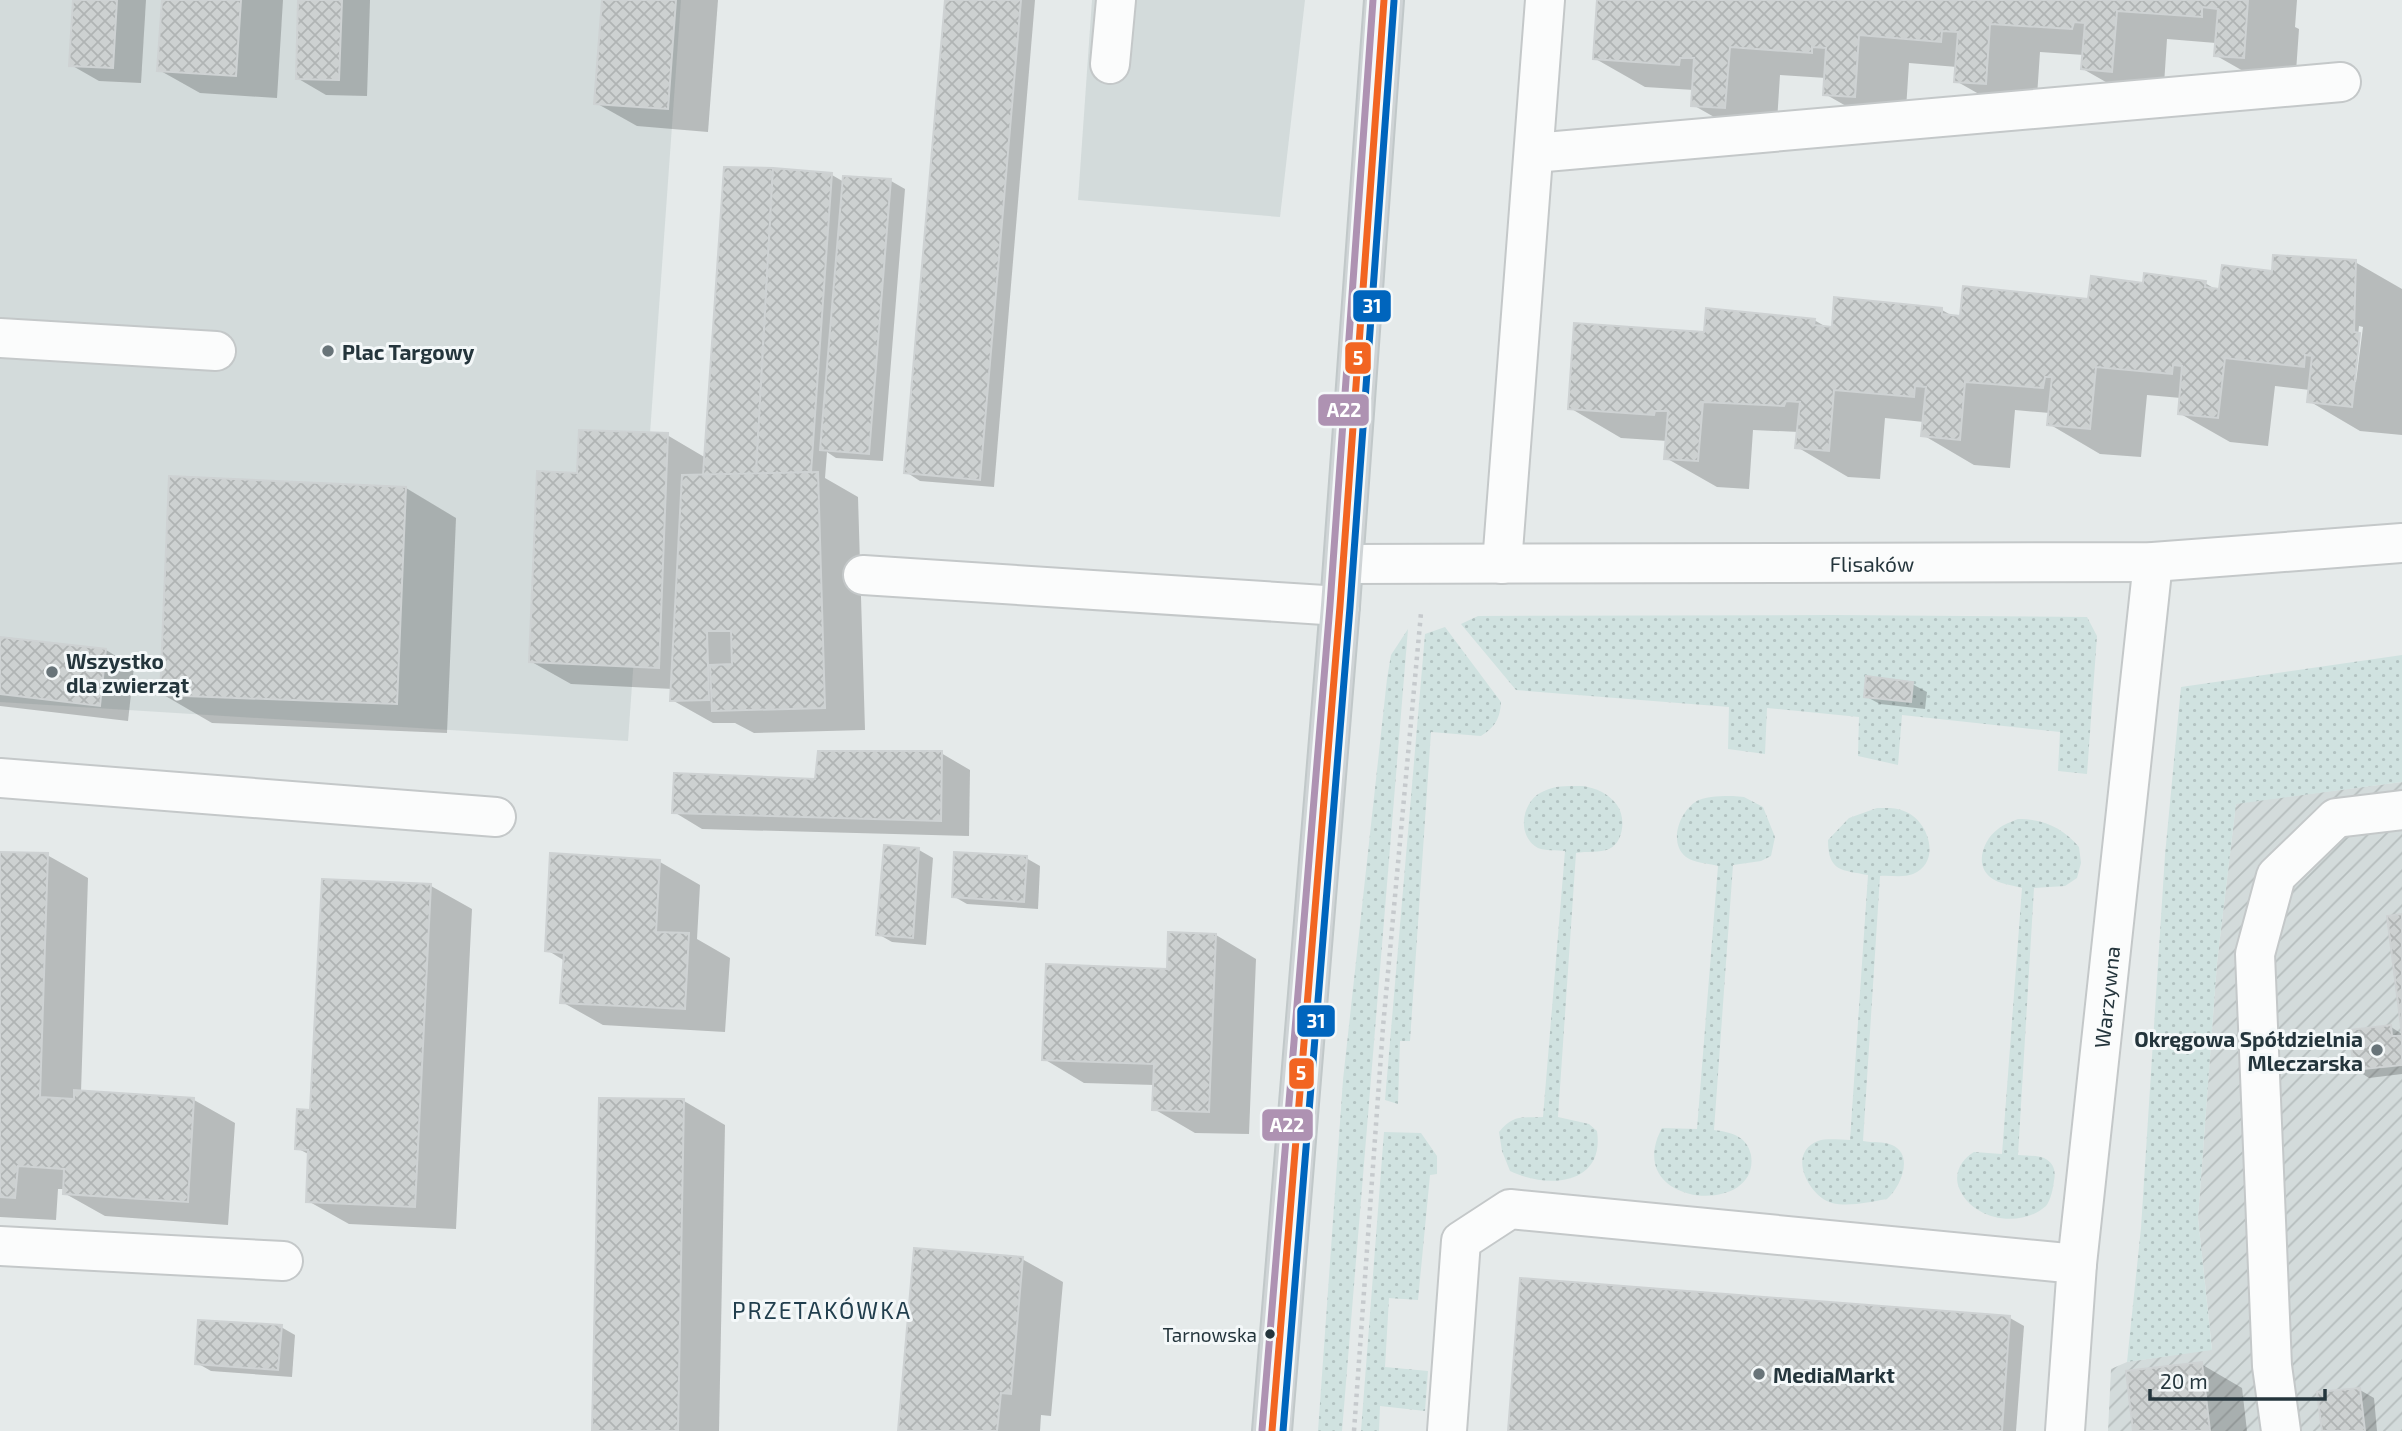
<svg xmlns="http://www.w3.org/2000/svg" width="2402" height="1431" viewBox="0 0 2402 1431" font-family="'Exo 2',sans-serif">
<style>
.built{fill:#d3dbdb}
.industrial{fill:url(#industrial-furrows)}
.grass{fill:url(#grass-dots)}
.shadow{fill:#0003;fill-rule:evenodd}
.building{fill:url(#building-cross-hatch);stroke:#ced2d3;stroke-width:2}
.lines{fill:none;stroke-linecap:round;stroke-linejoin:round}
.minor-casing{stroke:#c4c8c9;stroke-width:42}
.major-casing{stroke:#c1c8c9;stroke-width:42}
.path{stroke:#c6cacd;stroke-width:4.5;stroke-dasharray:3.5 5;stroke-linecap:butt}
.minor{stroke:#fbfcfc;stroke-width:38}
.major{stroke:#cfd4d6;stroke-width:38}
.bus-1-casing{stroke:#f4f8f9;stroke-width:12}
.bus-2-casing{stroke:#f4f8f9;stroke-width:12}
.bus-3-casing{stroke:#f4f8f9;stroke-width:12}
.bus-1{stroke:#f26522;stroke-width:7}
.bus-2{stroke:#0065bd;stroke-width:7}
.bus-3{stroke:#ae92b2;stroke-width:7}
.poi-dot{fill:#687479;stroke:#f4f8f9;stroke-width:2.5}
.bus-dot{fill:#24353c;stroke:#f4f8f9;stroke-width:2.5}
.labels{text-anchor:middle;dominant-baseline:central;stroke-width:6;stroke-linejoin:round;paint-order:stroke}
.bus-label{font-size:19px;fill:#24353c;stroke:#f4f8f9;text-anchor:end}
.poi-label{font-size:21px;font-weight:bold;fill:#24353c;stroke:#f4f8f9;text-anchor:start}
.street-label{font-size:21px;fill:#24353c;stroke:#f4f8f9}
.neighbourhood-label{font-size:23px;letter-spacing:2px;fill:#213e4d;stroke:#f4f8f9}
.line-badge{stroke:#f4f8f9;stroke-width:2.5}
.badge-label{font-size:19px;text-anchor:middle;font-weight:bold;fill:#fff}
</style>
<defs>
<pattern id="industrial-furrows" width="10" height="10" patternUnits="userSpaceOnUse" patternTransform="scale(1.75)"><rect width="10" height="10" fill="#d3dbdb"/><path d="M-1 1l2-2M0 10L10 0M9 11l2-2" fill="none" stroke="#b5bdbd"/></pattern>
<pattern id="grass-dots" width="8" height="8" patternUnits="userSpaceOnUse" patternTransform="scale(1.75)"><rect width="8" height="8" fill="#d0e2e0"/><path d="M2 2h.1M6 6h.1" fill="none" stroke="#b2c2c1" stroke-width="1.8" stroke-linecap="round"/></pattern>
<pattern id="building-cross-hatch" width="8" height="8" patternUnits="userSpaceOnUse" patternTransform="scale(1.75)"><rect width="8" height="8" fill="#cdd1d1"/><path d="M0 0l8 8M0 8l8-8" fill="none" stroke="#b0b4b4"/></pattern>
</defs>
<rect width="100%" height="100%" fill="#e5eaea"/>
<g class="built">
<path d="M0 0H681L628 741 0 702Z"/>
<path d="M1092 0H1305L1280 217 1078 200Z"/>
</g>
<path class="industrial" d="M2402 782V1431H2108L2111 1369 2127 1362 2212 1349 2198 1218 2217 963 2236 803Z"/>
<g class="grass">
<path d="M1834 615 2087 617 2097 636 2087 774 2058 771 2060 732 1902 715 1898 765 1858 756 1859 717 1767 708 1765 754 1728 749 1729 707 1516 690 1461 624 1478 616Z"/>
<path d="M1445 627 1501 702C1500 719 1495 727 1481 736L1431 732 1410 1041H1400L1398 1104 1385 1100 1425 634Z"/>
<path d="M1408 629 1342 1431H1318L1343 1080 1387 679 1391 655Z"/>
<path d="M2402 655V782L2236 804 2217 963 2198 1218 2212 1350 2127 1362 2141 1228 2165 855 2181 687Z"/>
<path d="M1583 786C1596 788 1608 793 1617 805 1626 817 1624 842 1609 849 1600 853 1586 851 1576 853L1558 1117 1589 1124 1597 1131C1605 1186 1547 1189 1510 1171L1502 1151 1499 1132C1514 1114 1522 1118 1543 1117L1565 851C1557 850 1545 851 1538 848 1517 837 1521 804 1540 793 1554 785 1567 786 1583 786Z"/>
<path d="M1733 796 1744 797 1763 807 1775 837 1771 856 1761 861 1733 865 1714 1130C1729 1132 1747 1135 1751 1155 1761 1218 1620 1207 1662 1128L1697 1129 1718 866C1708 863 1694 863 1686 857 1667 842 1681 808 1699 800 1708 796 1723 796 1733 796Z"/>
<path d="M1877 808C1886 808 1895 807 1904 811 1929 820 1942 862 1913 874 1903 878 1890 875 1880 876L1863 1141C1872 1143 1883 1141 1892 1145 1915 1155 1900 1188 1887 1199 1870 1202 1849 1207 1832 1203 1809 1197 1786 1153 1818 1141 1827 1138 1840 1140 1850 1140L1868 875C1842 870 1828 872 1828 840L1849 818Z"/>
<path d="M2018 819C2044 819 2063 828 2079 847L2081 863 2077 878 2065 886 2034 888 2018 1155C2026 1156 2037 1155 2044 1158 2054 1163 2056 1171 2054 1181 2053 1188 2051 1200 2046 1206 2020 1229 1972 1220 1959 1188 1953 1173 1962 1159 1974 1152L2002 1154 2022 888C2012 885 1998 884 1990 877 1974 864 1984 839 1998 829 2004 824 2011 822 2018 819Z"/>
<path d="M1384 1132 1421 1133 1437 1156V1174L1430 1175 1418 1300 1389 1298 1385 1367 1428 1371 1425 1411 1380 1406 1379 1431H1361Z"/>
</g>
<g class="shadow">
<path d="M75 0H146L141 83 99 81 71 65Z"/>
<path d="M163 0H283L277 98 200 93 159 70Z"/>
<path d="M300 0H370L367 96 326 95 297 78Z"/>
<path d="M604 0H718L708 132 637 126 596 103Z"/>
<path d="M947 0H1035L994 487 920 481 906 472Z"/>
<path d="M1599 0H2297L2295 27 2299 29 2295 86 2266 84 2215 55 2216 43 2167 39 2163 100 2134 98 2083 69 2084 55 2040 52 2036 111 2007 110 1956 81 1957 67 1909 63 1905 125 1876 123 1825 94 1826 78 1780 75 1776 137 1744 134 1693 105 1694 90 1645 87 1594 58Z"/>
<path d="M832 175 844 182 891 181 905 189 883 461 836 458 827 452 825 478 858 497 865 730 754 733 735 723H713L672 700 673 689 571 684 530 661 579 475 667 435 706 458Z"/>
<path d="M2355 262 2402 289V435L2360 431 2309 401 2310 390 2275 386 2268 446 2230 442 2179 413 2181 398 2147 395 2141 457 2100 454 2049 424 2050 413 2015 410 2010 468 1974 465 1923 435 1924 422 1885 418 1880 479 1848 477 1797 447 1799 432 1753 430 1749 489 1717 487 1666 458 1668 441 1621 438 1570 408 1706 334 1814 320 1828 328 1942 310 1954 317 2089 300 2145 285 2205 283 2220 292 2273 273ZM2359 326 2363 327 2356 382H2353Z"/>
<path d="M406 488 456 518 447 733 212 723 162 694Z"/>
<path d="M0 638 106 650 134 667 128 721 0 706Z"/>
<path d="M1912 684 1927 692 1925 709 1880 704 1865 696Z"/>
<path d="M941 753 970 770 969 836 702 829 674 812Z"/>
<path d="M919 850 933 858 926 945 892 942 878 934Z"/>
<path d="M0 853 47 855 88 878 81 1092 194 1100 235 1123 228 1225 105 1216 64 1193 65 1189H58L56 1220 0 1217Z"/>
<path d="M1026 858 1040 866 1038 909 967 904 953 896Z"/>
<path d="M660 862 700 885 697 939 730 958 725 1032 603 1025 562 1002 565 961 547 950Z"/>
<path d="M431 886 472 909 456 1229 349 1224 308 1201 310 1155 297 1148 312 1111Z"/>
<path d="M1216 935 1256 959 1249 1134 1195 1133 1154 1109 1155 1085 1084 1083 1044 1059Z"/>
<path d="M2391 1027 2402 1034V1074L2369 1078 2355 1069Z"/>
<path d="M684 1101 725 1125 719 1431H594Z"/>
<path d="M1022 1259 1063 1282 1051 1416 1041 1415 1040 1431H900Z"/>
<path d="M1521 1280 2010 1318 2024 1326 2016 1431H1510Z"/>
<path d="M281 1327 295 1335 292 1377 211 1371 197 1363Z"/>
<path d="M2201 1364 2242 1388 2247 1431H2135Z"/>
<path d="M2360 1390 2374 1398 2377 1431H2324Z"/>
</g>
<g class="building">
<path d="M73 0H117L113 68 69 66Z"/>
<path d="M162 0H241L236 76 157 71Z"/>
<path d="M298 0H342L339 80 296 79Z"/>
<path d="M602 0H676L668 109 594 104Z"/>
<path d="M945 0H1021L980 480 904 473Z"/>
<path d="M1597 0H2248L2244 58 2214 56 2218 9 2202 7V17L2117 11 2112 72 2081 69 2085 23 2074 22 2072 29 1990 24 1986 84 1954 82 1958 32 1942 31 1941 42 1859 35 1855 97 1823 95 1826 48 1812 47V53L1730 47 1725 108 1691 106 1694 58H1680L1679 65 1593 59Z"/>
<path d="M724 167 773 168 756 474 703 475Z"/>
<path d="M773 168 832 173 811 472 756 474Z"/>
<path d="M843 176 891 179 869 454 820 450Z"/>
<path d="M2273 255 2356 260 2354 332 2360 333 2352 407 2307 402 2312 356 2305 355 2304 367 2225 358 2218 418 2178 414 2182 366 2173 365 2172 374 2096 367 2090 429 2047 425 2052 377H2045L2043 388 1965 382 1960 440 1921 436 1926 387 1915 386 1914 397 1834 390 1829 451 1795 448 1800 402 1786 401 1784 406 1703 402 1698 461 1664 459 1668 411H1655L1654 415 1568 409 1574 323 1704 332 1706 308 1815 319 1814 325 1832 327 1834 297 1942 308V314L1960 316 1963 286 2088 299 2091 276 2143 283 2144 273 2206 281 2205 287 2219 289 2222 265 2272 271Z"/>
<path d="M579 430 668 433 659 668 529 662 537 471 577 473Z"/>
<path d="M818 472 825 708 712 711 710 665 732 664 731 631H707L709 700 670 701 682 475Z"/>
<path d="M169 476 406 487 397 704 160 695Z"/>
<path d="M0 637 106 649 100 706 0 694Z"/>
<path d="M1866 676 1913 682 1911 702 1864 697Z"/>
<path d="M818 751H942L941 821 672 813 674 773 815 779Z"/>
<path d="M884 845 919 848 913 938 876 935Z"/>
<path d="M0 852 48 853 40 1097 74 1099V1090L194 1098 188 1202 63 1194 64 1169 18 1166 15 1198 0 1197Z"/>
<path d="M954 852 1027 856 1024 902 952 897Z"/>
<path d="M550 853 660 860 656 932 689 933 685 1009 560 1003 564 953 545 951Z"/>
<path d="M322 879 431 884 415 1207 306 1202 308 1150 295 1149 297 1109 310 1110Z"/>
<path d="M2402 914V1035L2387 916Z"/>
<path d="M1168 932 1216 934 1209 1112 1152 1110 1154 1064 1042 1060 1046 964 1167 969Z"/>
<path d="M2391 1025 2392 1036H2402V1065L2354 1070 2349 1030Z"/>
<path d="M599 1098 684 1099 678 1431H592Z"/>
<path d="M914 1248 1023 1257 1011 1394 1001 1393 997 1431H898Z"/>
<path d="M1520 1278 2010 1316 2002 1431H1508Z"/>
<path d="M198 1320 282 1325 278 1370 195 1364Z"/>
<path d="M2202 1362 2210 1431H2133L2126 1371Z"/>
<path d="M2360 1388 2365 1431H2322L2317 1392Z"/>
</g>
<g class="lines">
<defs>
<g id="minor">
<path d="M1110 64 1116 0"/>
<path d="M1534 153 2341 82"/>
<path d="M0 338 216 351"/>
<path id="s1" d="M1344 564 2153 562 2402 543"/>
<path d="M1502 564 1545 0"/>
<path d="M863 575 1340 606"/>
<path d="M0 778 496 817"/>
<path d="M0 1246 283 1261"/>
<path d="M1447 1431 1461 1241 1510 1209 2077 1264"/>
<path id="s2" d="M2065 1431 2077 1264 2153 562"/>
<path d="M2281 1431 2272 1366 2255 954 2276 876 2336 818 2402 810"/>
</g>
<path id="major" d="M1272 1431 1340 606 1384 0"/>
</defs>
<use href="#minor" class="minor-casing"/>
<use href="#major" class="major-casing"/>
<path class="path" d="M1354 1431 1383 1027 1421 613"/>
<use href="#minor" class="minor"/>
<use href="#major" class="major"/>
<defs>
<path id="bus-1" d="M1272 1431 1340 606 1384 0"/>
<path id="bus-2" d="M1283 1431 1350 607 1394 1"/>
<path id="bus-3" d="M1262 1430 1330 605 1373 0"/>
</defs>
<use href="#bus-1" class="bus-1-casing"/>
<use href="#bus-2" class="bus-2-casing"/>
<use href="#bus-3" class="bus-3-casing"/>
<use href="#bus-1" class="bus-1"/>
<use href="#bus-2" class="bus-2"/>
<use href="#bus-3" class="bus-3"/>
</g>
<g class="poi-dot">
<circle cx="328" cy="351" r="7"/>
<circle cx="52" cy="672" r="7"/>
<circle cx="2377" cy="1050" r="7"/>
<circle cx="1759" cy="1374" r="7"/>
</g>
<circle class="bus-dot" cx="1270" cy="1334" r="6"/>
<g class="labels">
<g class="bus-label">
<text x="1257" y="1334">Tarnowska</text>
</g>
<g class="poi-label">
<text x="342" y="351">Plac Targowy</text>
<text x="66" y="660">Wszystko<tspan x="66" dy="24">dla zwierząt</tspan></text>
<text x="2363" y="1038" text-anchor="end">Okręgowa Spółdzielnia<tspan x="2363" dy="24">Mleczarska</tspan></text>
<text x="1773" y="1374">MediaMarkt</text>
</g>
<g class="street-label">
<text stroke="none"><textPath href="#s1" startOffset="528">Flisaków</textPath></text>
<text stroke="none"><textPath href="#s2" startOffset="436">Warzywna</textPath></text>
</g>
<g class="neighbourhood-label">
<text x="822" y="1310">PRZETAKÓWKA</text>
</g>
</g>
<g class="line-badge">
<rect x="1352" y="289" width="40" height="34" rx="7" fill="#0065bd"/>
<rect x="1344" y="341" width="28" height="34" rx="7" fill="#f26522"/>
<rect x="1317" y="393" width="53" height="34" rx="7" fill="#ae92b2"/>
<rect x="1296" y="1004" width="40" height="34" rx="7" fill="#0065bd"/>
<rect x="1288" y="1057" width="27" height="33" rx="7" fill="#f26522"/>
<rect x="1261" y="1108" width="53" height="34" rx="7" fill="#ae92b2"/>
</g>
<g class="badge-label">
<text x="1372" y="313">31</text>
<text x="1358" y="365">5</text>
<text x="1344" y="417">A22</text>
<text x="1316" y="1028">31</text>
<text x="1301" y="1080">5</text>
<text x="1287" y="1132">A22</text>
</g>
<path d="M2150 1389v10h175v-10" fill="none" stroke="#24353c" stroke-width="3.5"/>
<text x="2160" y="1389" font-size="21" fill="#24353c" stroke="#f4f8f9" stroke-width="5" paint-order="stroke">20 m</text>
</svg>
